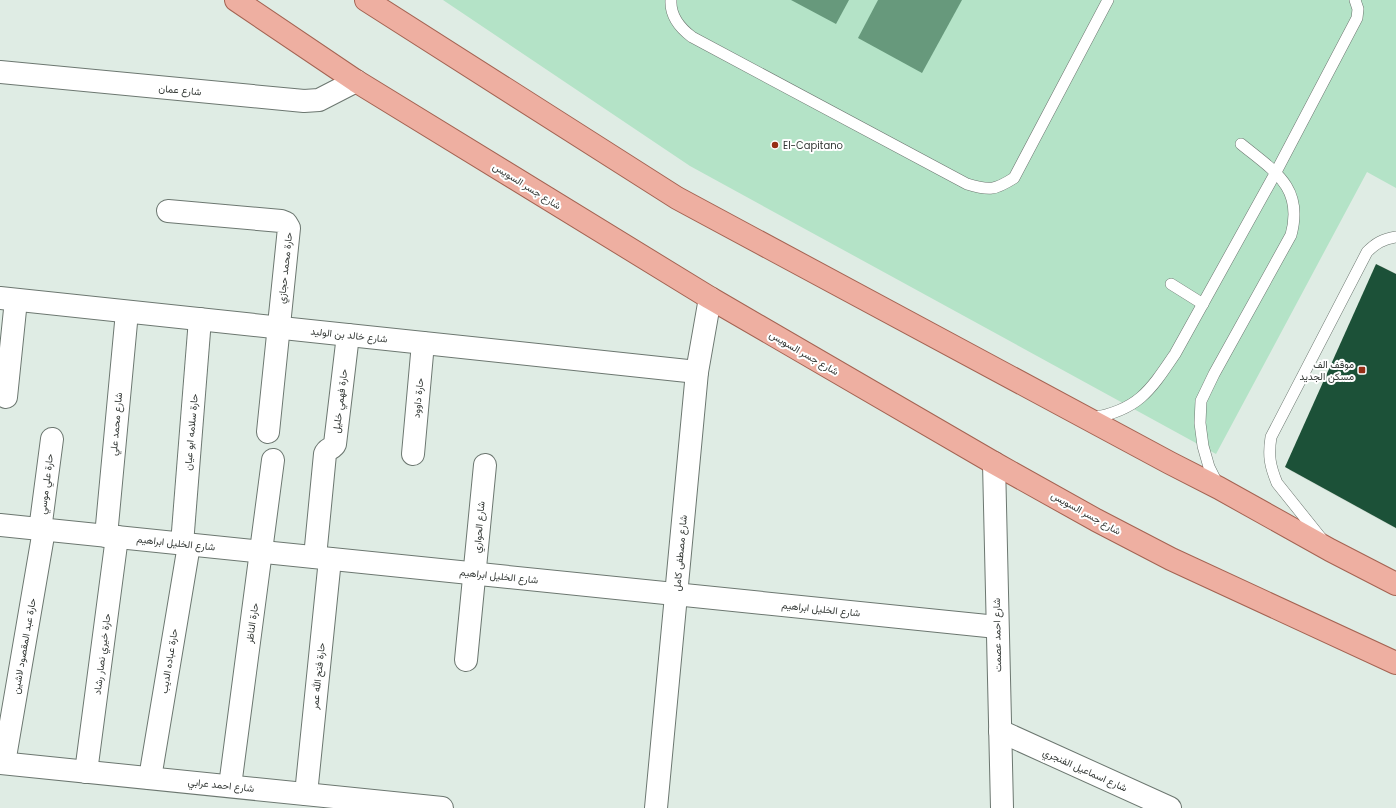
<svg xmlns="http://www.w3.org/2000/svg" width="1396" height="808" viewBox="0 0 1396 808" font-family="Poppins,Vazirmatn,sans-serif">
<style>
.green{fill:#b4e3c7}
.water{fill:#67997c}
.building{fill:#1f5137;filter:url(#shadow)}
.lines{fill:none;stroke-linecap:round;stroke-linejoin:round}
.service-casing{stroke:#6c7770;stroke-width:12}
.minor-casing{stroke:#6c7770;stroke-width:24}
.tertiary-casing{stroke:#6c7770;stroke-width:24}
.secondary-casing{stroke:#6c7770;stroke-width:24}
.primary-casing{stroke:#a46352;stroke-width:24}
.service{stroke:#fff;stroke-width:11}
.minor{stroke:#fff;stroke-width:22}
.tertiary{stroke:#fff;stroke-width:22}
.secondary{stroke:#fff;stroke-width:22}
.primary{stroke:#eeafa1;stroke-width:22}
.poi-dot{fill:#962e16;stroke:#fff;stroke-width:1.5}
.labels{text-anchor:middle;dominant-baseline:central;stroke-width:4;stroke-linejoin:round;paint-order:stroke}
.street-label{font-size:10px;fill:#323734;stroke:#fff}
.poi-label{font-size:10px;fill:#323734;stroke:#fff;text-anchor:start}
</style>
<defs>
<filter id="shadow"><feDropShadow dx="4.5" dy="2.5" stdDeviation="0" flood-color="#0004"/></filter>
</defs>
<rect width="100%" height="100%" fill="#dfece4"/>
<path class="green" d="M443 0H1396V188L1367 172 1216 454 690 166Z"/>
<g class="water">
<path d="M791 0H849L836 24Z"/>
<path d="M878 0H962L922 73 858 38Z"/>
</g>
<path class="building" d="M1376 264 1396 274V528L1285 467Z"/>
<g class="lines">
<defs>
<g id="service">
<path d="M671 0C670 16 680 28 692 37L967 184C990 191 995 190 1014 178L1108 0"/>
<path d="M1171 284 1203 304"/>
<path d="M1092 418C1138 410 1150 391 1175 354L1276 172 1357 18 1358 9 1355 0"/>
<path d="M1218 485 1209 467 1203 446 1200 423 1201 401 1214 374 1291 235C1304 187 1274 171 1241 144"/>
<path d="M1321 538 1277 483C1270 466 1268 456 1271 437L1367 252C1376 243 1383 239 1396 237"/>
</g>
<g id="minor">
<path d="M0 72 304 101 319 100 356 81"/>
<path d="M168 211 281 221 286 223 289 228 268 432"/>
<path d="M0 298 697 372"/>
<path d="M6 397 16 300"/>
<path d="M413 454 423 343"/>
<path d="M0 525 997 627"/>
<path d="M40 530 52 439"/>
<path d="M106 536 127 312"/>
<path d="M182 544 200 319"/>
<path d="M315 557 325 454C327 448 333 449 335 444L348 335"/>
<path d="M466 660 485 465"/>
<path d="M1000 731 1170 808"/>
<path d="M4 763 44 530"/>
<path d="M86 772 117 537"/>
<path d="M150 778 189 545"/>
<path d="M230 786 273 460"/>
<path d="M306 794 330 559"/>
<path d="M656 808 697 372 710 298"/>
</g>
<path id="tertiary" d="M0 763 442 808"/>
<path id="secondary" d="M994 463 1002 808"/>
<g id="primary">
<path d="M236 0 356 81 710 298 994 463 1096 520 1171 559 1396 663"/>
<path d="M366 0 677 198 1170 463 1219 488 1330 550 1396 584"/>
</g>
</defs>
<use href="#service" class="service-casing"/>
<use href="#minor" class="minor-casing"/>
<use href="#tertiary" class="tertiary-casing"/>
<use href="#secondary" class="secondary-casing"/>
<use href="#primary" class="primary-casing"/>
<use href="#service" class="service"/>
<use href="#minor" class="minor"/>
<use href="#tertiary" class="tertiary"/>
<use href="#secondary" class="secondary"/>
<use href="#primary" class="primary"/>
</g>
<g class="poi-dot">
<circle cx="775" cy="145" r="4"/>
<rect x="1358" y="366" width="8" height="8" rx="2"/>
</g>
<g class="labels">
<g class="street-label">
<text transform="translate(180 90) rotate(5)">شارع عمان</text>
<text transform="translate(527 186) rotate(32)">شارع جسر السويس</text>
<text transform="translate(285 268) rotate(-84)">حارة محمد حجازي</text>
<text transform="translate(349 335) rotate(6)">شارع خالد بن الوليد</text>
<text transform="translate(804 353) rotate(30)">شارع جسر السويس</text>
<text transform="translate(418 398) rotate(-84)">حارة داوود</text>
<text transform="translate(340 401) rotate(-83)">حارة فهمي خليل</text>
<text transform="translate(116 424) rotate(-85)">شارع محمد علي</text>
<text transform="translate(191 432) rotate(-85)">حارة سلامه ابو عيان</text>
<text transform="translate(46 484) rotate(-83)">حارة علي موسي</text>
<text transform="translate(1086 513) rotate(29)">شارع جسر السويس</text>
<text transform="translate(479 527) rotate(-85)">شارع الحواري</text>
<text transform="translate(176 543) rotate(6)">شارع الخليل ابراهيم</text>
<text transform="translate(680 553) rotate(-85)">شارع مصطفى كامل</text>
<text transform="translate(499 576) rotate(6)">شارع الخليل ابراهيم</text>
<text transform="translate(821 609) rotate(6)">شارع الخليل ابراهيم</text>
<text transform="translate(252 623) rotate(-82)">حارة الناظر</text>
<text transform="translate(997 635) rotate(-91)">شارع احمد عصمت</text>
<text transform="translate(24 646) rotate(-80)">حارة عبد المقصود لاشين</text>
<text transform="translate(102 654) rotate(-83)">حارة خيري نصار رشاد</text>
<text transform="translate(169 661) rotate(-81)">حارة عباده الديب</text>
<text transform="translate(318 676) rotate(-84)">حارة فتح الله عمر</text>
<text transform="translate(1085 770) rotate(24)">شارع اسماعيل الفنجري</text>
<text transform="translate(221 785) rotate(6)">شارع احمد عرابي</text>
</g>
<g class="poi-label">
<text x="783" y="145">El-Capitano</text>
<text x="1354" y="364" text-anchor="end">موقف الف<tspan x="1354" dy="12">مسكن الجديد</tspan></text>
</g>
</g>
</svg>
